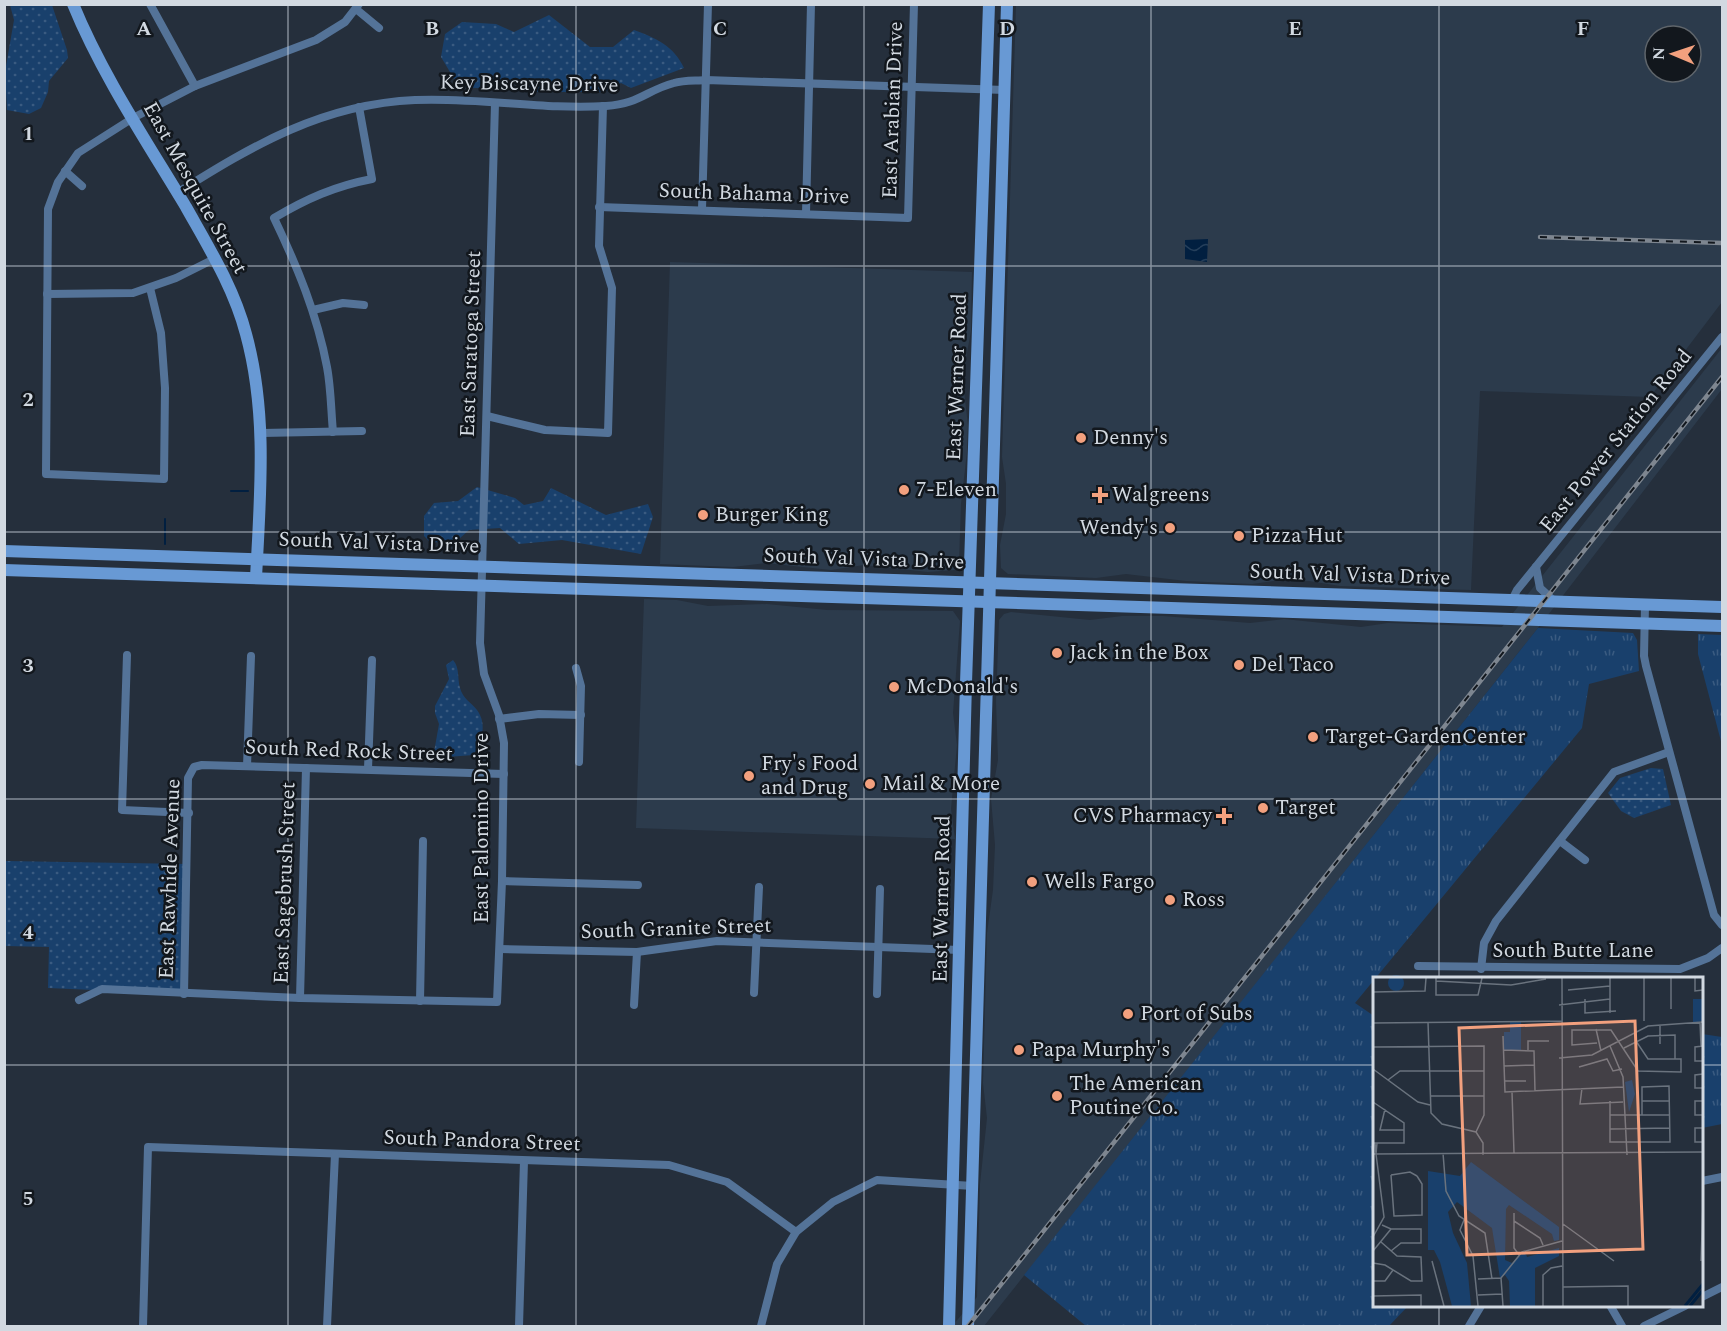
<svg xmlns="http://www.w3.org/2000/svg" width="1727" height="1331" viewBox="0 0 1727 1331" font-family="Spectral,serif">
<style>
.built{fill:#2c3b4c;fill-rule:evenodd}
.grass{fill:url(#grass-tufts)}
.park{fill:url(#park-dots)}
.water{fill:url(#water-waves)}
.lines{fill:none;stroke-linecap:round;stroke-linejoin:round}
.stream{stroke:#011f40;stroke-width:2}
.street{stroke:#547398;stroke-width:8}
.secondary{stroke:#6899d4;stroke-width:12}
.rail-casing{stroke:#7e8690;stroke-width:4.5}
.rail{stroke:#12171d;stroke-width:2;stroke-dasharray:7;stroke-linecap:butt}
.grid{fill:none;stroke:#d2d9e1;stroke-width:1.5;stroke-opacity:0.55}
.poi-dot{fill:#f2a07e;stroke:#12171d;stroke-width:2}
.labels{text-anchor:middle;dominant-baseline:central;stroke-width:5;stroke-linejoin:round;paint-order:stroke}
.street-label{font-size:21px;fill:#d2d9e1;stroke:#12171d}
.poi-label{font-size:21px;fill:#d2d9e1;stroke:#12171d;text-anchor:start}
.inset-river{fill:none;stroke:#011f40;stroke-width:3}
.inset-road{fill:none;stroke:#6a737e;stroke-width:1.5}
.view{fill:#f2a07e;fill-opacity:0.15;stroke:#f2a07e;stroke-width:3}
.inset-edge{fill:none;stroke:#d2d9e1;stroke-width:3}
.grid-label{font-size:20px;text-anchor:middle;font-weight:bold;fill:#d2d9e1;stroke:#12171d;stroke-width:5;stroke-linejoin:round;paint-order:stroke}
</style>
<defs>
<pattern id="grass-tufts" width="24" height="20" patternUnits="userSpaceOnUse" patternTransform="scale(1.5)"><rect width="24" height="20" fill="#19406c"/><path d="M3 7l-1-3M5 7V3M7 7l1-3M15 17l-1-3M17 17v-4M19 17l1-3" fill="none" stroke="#3a5b81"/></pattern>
<pattern id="park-dots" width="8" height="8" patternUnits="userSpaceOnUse" patternTransform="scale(1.5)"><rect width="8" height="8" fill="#19406c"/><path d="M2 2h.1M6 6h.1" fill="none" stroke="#3a5b81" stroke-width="1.8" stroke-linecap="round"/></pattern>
<pattern id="water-waves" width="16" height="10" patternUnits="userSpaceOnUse" patternTransform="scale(1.5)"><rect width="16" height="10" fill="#011f40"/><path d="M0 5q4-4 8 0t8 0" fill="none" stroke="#253f5b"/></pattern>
</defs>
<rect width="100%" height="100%" fill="#252f3c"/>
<g class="built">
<path d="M1016 5H1722V302L1650 397 1480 391 1471 590 1340 586 1309 581 1280 580 1252 584 1186 581 1126 574 1096 578 1008 574 1001 568 1000 545 1006 514V484L1002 457ZM1655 36H1691V72H1655Z"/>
<path d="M670 262 972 272 971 331 966 358 964 391 968 425 967 452 961 504 959 562 955 570 928 572 864 565 831 570 765 563 733 567 660 564Z"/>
<path d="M1722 348V389L1538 628 984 1326H952L977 1297 980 1184 987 1118 983 1083 987 933 993 890 995 845 991 799 998 760 996 701 999 620 1004 614 1011 612 1090 620 1122 616H1163L1250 623 1284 619 1361 627 1388 623 1502 627Z"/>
<path d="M644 599 677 600 708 606 767 604 827 610 953 611 960 621 953 713 957 745 951 809 955 839 636 828Z"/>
</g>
<g class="grass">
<path d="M1538 628 1633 633 1637 640 1639 671 1589 684 1582 728 1355 1003 1374 1016V1306H1408L1389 1326H1086L1024 1275Z"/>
<path d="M1698 634 1722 635V745L1698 654Z"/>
<path d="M1702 1034 1722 1037V1124L1702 1128Z"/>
</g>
<g class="park">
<path d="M10 5H52L67 50 68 58 49 81 48 92 41 108 29 114 7 110 5 72 14 20Z"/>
<path d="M549 15 590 47H613L634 30C656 38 674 46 684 68L631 88 621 83 604 92H538L512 79 494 89 459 87 441 57 445 34 462 22 496 24 514 32Z"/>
<path d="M477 487 515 498 524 505 543 501 551 488 606 515 648 504 653 517 641 554 562 540 519 544 500 528 469 530 459 539 431 543 424 536V516L434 503 458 501Z"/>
<path d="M453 660C460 668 457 678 460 688 463 699 471 702 477 710 488 725 481 741 474 755L433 758 439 724 435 713V706L449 679 446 665Z"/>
<path d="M1651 768 1663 769 1671 805 1634 818 1621 811 1608 793 1620 778Z"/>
<path d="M5 861 187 864 184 994 48 988 49 947 5 946Z"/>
</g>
<path class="water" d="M1208 239 1207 262 1185 259V240Z"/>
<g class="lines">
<g class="stream">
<path d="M231 491H248"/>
<path d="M165 544V519"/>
</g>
<g class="street">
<path d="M150 4 195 86"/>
<path d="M356 9 379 28"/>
<path d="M65 171 82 186"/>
<path d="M177 193C253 145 323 104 415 100 479 97 543 110 606 106 639 104 647 90 674 83 684 80 696 81 706 80L1005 90"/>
<path d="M599 207 908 218 914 4"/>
<path d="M702 209 708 4"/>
<path d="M806 213 811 4"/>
<path d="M150 288 161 333 165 388 164 479 46 474 48 209 58 182 78 153 133 118 195 86 316 40 345 22 359 4"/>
<path d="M47 294 133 293 176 278 216 258"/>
<path d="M313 310 343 303 364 305"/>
<path d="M487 416 545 430 608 433 612 288 599 246 603 106"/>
<path d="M333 432C331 411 331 388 327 367 317 314 297 266 274 218 306 199 335 186 372 179L359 107"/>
<path d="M262 433 362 431"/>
<path d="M1536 567 1540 588 1554 601"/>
<path d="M1512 600 1517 590 1722 337"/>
<path d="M1645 605 1644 656 1646 666 1714 915 1722 925"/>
<path d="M127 655 122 810 189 813"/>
<path d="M576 668 581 686 579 762"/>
<path d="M499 719 539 714 581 715"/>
<path d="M247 766 251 656"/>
<path d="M368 769 372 660"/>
<path d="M1560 841 1585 860"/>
<path d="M502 881 638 885"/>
<path d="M500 949 637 952 717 941 960 950"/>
<path d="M1418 966 1680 969 1708 958 1722 948"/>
<path d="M1481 969 1484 943 1496 921 1614 772 1669 752"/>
<path d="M754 993 759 887"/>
<path d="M184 994 188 778 194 767 202 765 504 774"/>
<path d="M877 994 880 889"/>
<path d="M300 998 306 768"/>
<path d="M79 1000 102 989 300 998 497 1002 502 881 504 743 499 715 484 674 480 643 495 103"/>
<path d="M420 1001 423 841"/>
<path d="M634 1005 637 952"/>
<path d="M1702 1181 1722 1177"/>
<path d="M1702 1297 1722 1287"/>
<path d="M1611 1307 1622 1326"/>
<path d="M143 1326 148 1147 669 1165 727 1182 796 1232"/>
<path d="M327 1326 335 1154"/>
<path d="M519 1326 524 1161"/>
<path d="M761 1326 777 1264 796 1232 833 1202 877 1180 973 1186"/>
<path d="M1469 1326 1481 1306"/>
<path d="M1644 1326 1685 1306"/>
</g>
<g class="secondary">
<path d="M73 4C102 75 147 142 186 207 209 248 234 288 246 334 268 414 260 497 256 578"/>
<path d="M4 551 1722 607"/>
<path d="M4 570 1722 626"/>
<path d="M949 1326 966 683 989 4"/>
<path d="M968 1326 1007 4"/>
</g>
<defs>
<g id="rail">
<path d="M1540 237 1722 243"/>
<path d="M968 1326 1722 377"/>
</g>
</defs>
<use href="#rail" class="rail-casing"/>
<use href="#rail" class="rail"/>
</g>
<path class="grid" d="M288 4V1326M576 4V1326M864 4V1326M1151 4V1326M1439 4V978M4 266H1722M4 532H1722M4 799H1722M4 1065H1374M1702 1065H1722M1439 1306V1326"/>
<g class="poi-dot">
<circle cx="1081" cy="438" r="6"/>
<circle cx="904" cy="490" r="6"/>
<path d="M1097 486h6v6h6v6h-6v6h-6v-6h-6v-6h6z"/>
<circle cx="703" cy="515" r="6"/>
<circle cx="1170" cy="528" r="6"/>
<circle cx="1239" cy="536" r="6"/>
<circle cx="1057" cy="653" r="6"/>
<circle cx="1239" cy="665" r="6"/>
<circle cx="894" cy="687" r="6"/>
<circle cx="1313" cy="737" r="6"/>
<circle cx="749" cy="776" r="6"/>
<circle cx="870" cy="784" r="6"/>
<circle cx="1263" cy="808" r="6"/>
<path d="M1221 807h6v6h6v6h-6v6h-6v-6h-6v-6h6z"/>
<circle cx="1032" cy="882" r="6"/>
<circle cx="1170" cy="900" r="6"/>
<circle cx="1128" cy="1014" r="6"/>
<circle cx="1019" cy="1050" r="6"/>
<circle cx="1057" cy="1096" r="6"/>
</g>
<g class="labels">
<g class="street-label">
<text transform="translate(529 84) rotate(1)">Key Biscayne Drive</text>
<text transform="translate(893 110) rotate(-88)">East Arabian Drive</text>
<text transform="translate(195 188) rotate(61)">East Mesquite Street</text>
<text transform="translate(754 194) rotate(2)">South Bahama Drive</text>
<text transform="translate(471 344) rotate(-88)">East Saratoga Street</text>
<text transform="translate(957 377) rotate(-88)">East Warner Road</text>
<text transform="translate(1616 441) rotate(-51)">East Power Station Road</text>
<text transform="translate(379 543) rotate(2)">South Val Vista Drive</text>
<text transform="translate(864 559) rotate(2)">South Val Vista Drive</text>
<text transform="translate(1350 575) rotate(2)">South Val Vista Drive</text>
<text transform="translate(349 751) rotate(2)">South Red Rock Street</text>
<text transform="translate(482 828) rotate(-90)">East Palomino Drive</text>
<text transform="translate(170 879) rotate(-88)">East Rawhide Avenue</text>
<text transform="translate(285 883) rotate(-88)">East Sagebrush Street</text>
<text transform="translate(942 899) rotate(-89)">East Warner Road</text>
<text transform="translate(676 929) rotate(-2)">South Granite Street</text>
<text x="1573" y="951">South Butte Lane</text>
<text transform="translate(482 1141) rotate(2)">South Pandora Street</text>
</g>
<g class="poi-label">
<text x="1093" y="438">Denny's</text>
<text x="916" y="490">7-Eleven</text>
<text x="1112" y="495">Walgreens</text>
<text x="715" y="515">Burger King</text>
<text x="1158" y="528" text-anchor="end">Wendy's</text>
<text x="1251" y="536">Pizza Hut</text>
<text x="1069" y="653">Jack in the Box</text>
<text x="1251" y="665">Del Taco</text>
<text x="906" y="687">McDonald's</text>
<text x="1325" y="737">Target-GardenCenter</text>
<text x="761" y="764">Fry's Food<tspan x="761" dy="24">and Drug</tspan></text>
<text x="882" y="784">Mail &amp; More</text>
<text x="1275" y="808">Target</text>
<text x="1212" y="816" text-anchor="end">CVS Pharmacy</text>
<text x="1044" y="882">Wells Fargo</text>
<text x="1182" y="900">Ross</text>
<text x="1140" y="1014">Port of Subs</text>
<text x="1031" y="1050">Papa Murphy's</text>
<text x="1069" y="1084">The American<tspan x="1069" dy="24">Poutine Co.</tspan></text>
</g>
</g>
<g transform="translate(1373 977)">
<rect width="330" height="330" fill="#252f3c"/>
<path d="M98 185 186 250V263L181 264 179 257 136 228 133 232 132 283 139 286 152 274 154 280 186 271V279L162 291V329H137L136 304 132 298 127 301 119 251 84 225 75 235 80 256 94 286 98 329H79L67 285 61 273H55V194L87 199Z" fill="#19406c"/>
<path d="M320 22H330V44L320 46ZM137 45H148V73H131V55H137ZM259 103 262 117 256 135 252 105Z" fill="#19406c"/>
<path d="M15 6a8 8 0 1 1 16 0a8 8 0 1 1-16 0Z" fill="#19406c"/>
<path class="inset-river" d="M312 329 330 307M317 329 330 313"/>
<path class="inset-road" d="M63 1V18H105L109 1M189 1 190 329M237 1V36M322 1V14L330 13M63 4 138 8 173 2M195 13 237 9M0 15 52 14 53 1M212 22V36L243 34M186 28 237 22M298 32V1M271 44V1M55 45 58 136 69 147 103 155 110 166V178M327 45 328 69M0 46 189 44M287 48V67M223 52 228 74M130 59 132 115 250 110M224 66 199 68V53H238L265 94 308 95V82H275L263 64M237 69 250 100 254 178M330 69 322 70V84H330M0 70 111 69V138L103 155M251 71 275 59 302 58V82M131 73 161 74 162 114M155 73V64H176M186 81 219 78 275 49 330 45M131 89 162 88M206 90 234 82 240 94 249 92M0 92 45 125 57 128M330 97 322 98V111H330M15 103 27 94H111M131 104H153M209 111 207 127 250 125M139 115 141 176M57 119H111M237 124V165H297L296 109 269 110V138M269 124H297M330 124H322V138H330M0 125 31 146V166H0M12 132 7 153H31M237 138H297M330 151H322V165H330M237 152 297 151M2 166 3 177 4 166M70 176 73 214 86 239 112 256 119 302M0 177 330 175M330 186V224M18 198 21 239 49 238V207L44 199M18 198 37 195 44 199M141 236V271L146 278M91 243 87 253 100 279 105 329M141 244 167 261 170 268M190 247 241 284M9 248 18 252H48V266H28L18 274M0 260 11 240 3 177M0 274 18 252M59 284 71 329M328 284 330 226M0 286 12 288 38 304H49L48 280 24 279 8 265M128 301 130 329M105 302 128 301 149 275 189 264M0 304H12L20 293M190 310 255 309V329M105 318 129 317M0 319 48 318V329M170 329V298L178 291 189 289"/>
<path class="view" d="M262 44 270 272 94 278 86 51Z"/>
<rect width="330" height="330" class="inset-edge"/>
</g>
<g class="grid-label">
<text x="144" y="35">A</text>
<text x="432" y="35">B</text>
<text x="720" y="35">C</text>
<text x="1007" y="35">D</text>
<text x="1295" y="35">E</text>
<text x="1583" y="35">F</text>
<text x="28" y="140">1</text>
<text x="28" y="406">2</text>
<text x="28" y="672">3</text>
<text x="28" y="939">4</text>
<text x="28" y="1205">5</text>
</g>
<rect width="1727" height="1331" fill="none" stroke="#d2d9e1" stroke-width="12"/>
<g transform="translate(1673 54) rotate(272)"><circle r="28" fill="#12171d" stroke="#5f656b" stroke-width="1.5"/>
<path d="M0-4.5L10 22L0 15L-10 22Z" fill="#f2a07e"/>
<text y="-9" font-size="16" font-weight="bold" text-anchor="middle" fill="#d2d9e1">N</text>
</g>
</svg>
